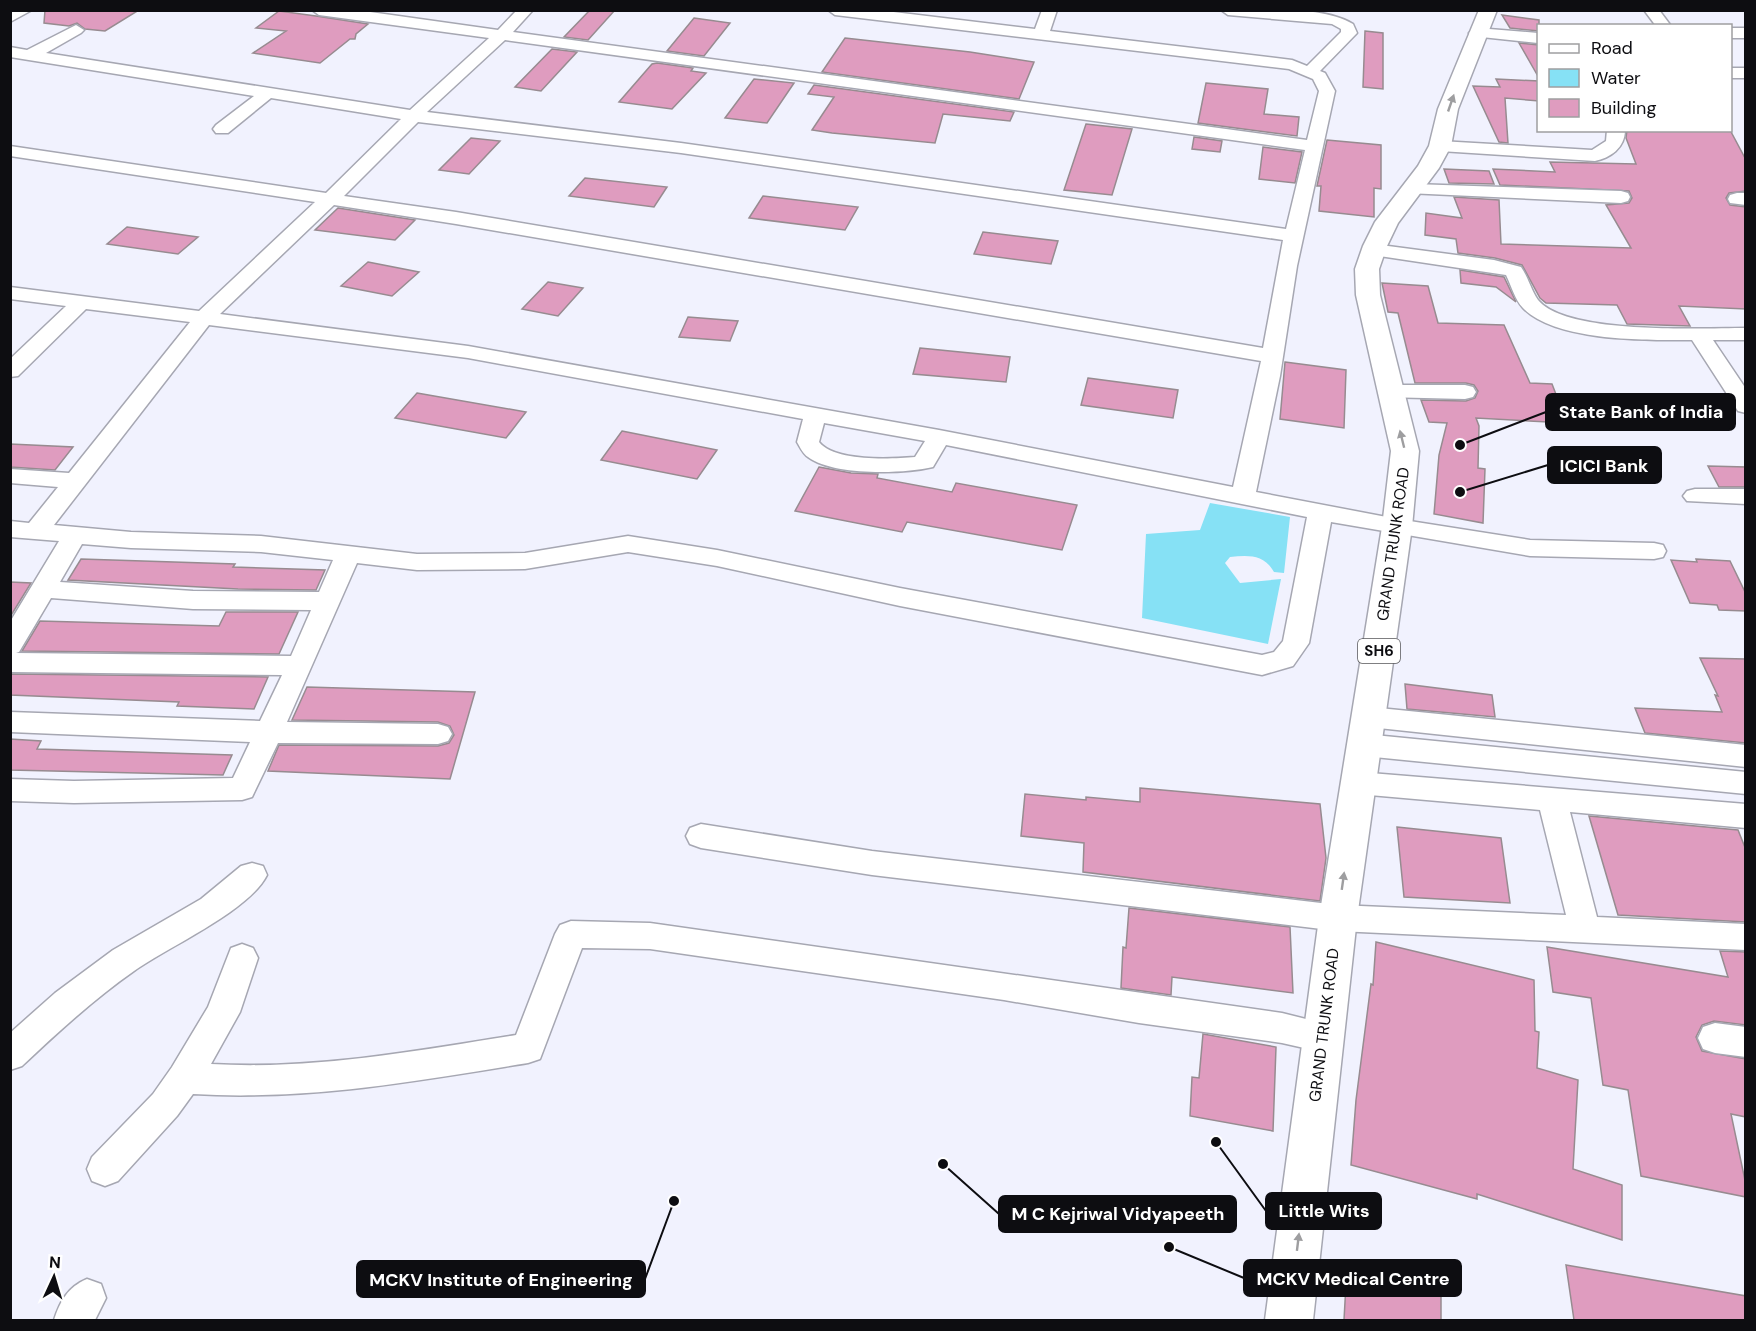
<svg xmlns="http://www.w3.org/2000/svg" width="1756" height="1331" viewBox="0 0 1756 1331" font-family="'DM Sans',sans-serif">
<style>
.water{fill:#86e1f5}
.building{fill:#df9cbf;stroke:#978b90;stroke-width:1.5}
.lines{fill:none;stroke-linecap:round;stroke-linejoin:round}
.minor-casing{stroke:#a6a7b2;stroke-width:3}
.major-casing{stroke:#a6a7b2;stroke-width:3}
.minor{fill:#fff;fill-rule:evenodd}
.major{fill:#fff;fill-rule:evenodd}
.oneway{fill:#9e9ea0}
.labels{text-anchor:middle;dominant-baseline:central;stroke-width:4.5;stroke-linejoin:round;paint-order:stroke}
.shield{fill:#fff;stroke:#565658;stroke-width:1.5}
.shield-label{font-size:15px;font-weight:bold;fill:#0d0d11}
.street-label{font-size:16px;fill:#0d0d11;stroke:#fff}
.leader{fill:none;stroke:#0d0d11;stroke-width:2}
.callout-dot{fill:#0d0d11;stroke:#fff;stroke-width:2}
.callout{fill:#0d0d11;stroke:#0d0d11;stroke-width:2}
.callout-label{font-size:18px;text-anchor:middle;font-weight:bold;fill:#fff}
</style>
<rect width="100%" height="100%" fill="#f1f2fe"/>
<path class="water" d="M1210 503 1290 517 1284 573 1274 572C1264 554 1248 555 1230 557L1225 563 1240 583 1281 579 1268 644 1142 618 1146 534 1200 530Z"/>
<g class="building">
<path d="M45 10H139L105 31 85 29 77 23 69 26 44 23Z"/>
<path d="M590 10H615L588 40 564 37Z"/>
<path d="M279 11 316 16 368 24 356 34 355 39H350L320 63 253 53 286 31 256 28Z"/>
<path d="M1502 15 1539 20V31L1510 28Z"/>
<path d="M694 18 730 23 704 56 667 51Z"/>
<path d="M1365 31 1383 33V89L1363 87Z"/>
<path d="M845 38 970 52 1034 62 1019 99 822 72Z"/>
<path d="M1519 43 1539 45V78Z"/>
<path d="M552 49 577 52 541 91 515 87Z"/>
<path d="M657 63 693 68 691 71 706 73 672 109 619 102 652 64Z"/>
<path d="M754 79 794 83 767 123 725 118Z"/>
<path d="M1496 79 1539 81V101L1505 98 1508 143 1499 142 1473 86 1500 87Z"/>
<path d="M1206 83 1268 89 1264 114 1299 117 1297 136 1198 123Z"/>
<path d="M814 85 1014 112 1010 121 943 114 935 143 832 133 812 130 834 97 808 94Z"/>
<path d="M1086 124 1132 129 1112 195 1064 190Z"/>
<path d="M1627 130H1730L1746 160V191L1729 193 1726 198 1730 205 1746 207V309L1679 306 1690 326 1627 324 1617 305 1546 303 1540 298 1522 265 1495 258 1458 253 1456 239 1425 235 1426 213 1462 218 1454 197 1499 200 1501 244 1631 248 1606 205 1629 203 1632 198 1629 191 1500 185 1493 169 1555 172 1550 162 1636 164 1626 138Z"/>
<path d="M1194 137 1222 141 1220 152 1192 149Z"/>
<path d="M471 138 500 141 469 174 439 170Z"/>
<path d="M1327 140 1381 145V189L1374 188V217L1319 211 1321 186H1317Z"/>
<path d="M1263 147 1302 152 1295 183 1259 179Z"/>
<path d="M1444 169 1489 171 1494 184 1449 183Z"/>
<path d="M585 178 667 187 654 207 569 196Z"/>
<path d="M763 196 858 207 845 230 749 218Z"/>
<path d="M338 208 415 220 395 240 315 230Z"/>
<path d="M127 227 198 237 178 254 107 244Z"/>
<path d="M983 232 1058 241 1051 264 974 254Z"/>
<path d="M368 262 419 272 392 296 341 286Z"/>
<path d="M1460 270 1504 277 1516 302 1496 287 1461 283Z"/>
<path d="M548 282 583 288 558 316 522 309Z"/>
<path d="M1382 283 1428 286 1438 323 1504 325 1530 383 1552 384 1567 423 1476 418 1479 426 1478 468 1485 469 1483 523 1434 514 1439 455 1447 423 1429 422 1421 400 1466 401 1475 398 1478 391 1474 385 1466 383H1415L1398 313 1388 312Z"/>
<path d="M688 317 738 321 730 341 679 337Z"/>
<path d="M920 348 1010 357 1006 382 913 374Z"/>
<path d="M1285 362 1346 370 1344 428 1280 419Z"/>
<path d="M1088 378 1178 390 1173 418 1081 405Z"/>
<path d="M417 393 526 412 506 438 395 418Z"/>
<path d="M622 431 717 450 697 479 601 460Z"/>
<path d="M10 444 73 447 55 470 10 467Z"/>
<path d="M1708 466 1746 467V487H1719Z"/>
<path d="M819 467 851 473 878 474 877 478 952 492 956 483 1077 505 1062 550 907 522 902 532 795 511Z"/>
<path d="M81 559 235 564 233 567 325 570 316 590 238 589 68 580Z"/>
<path d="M1696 559 1730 561 1746 594V611L1719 610 1717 605 1690 603 1671 560 1697 562Z"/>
<path d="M10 582 31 583 10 617Z"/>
<path d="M226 612H298L279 654 22 651 40 621 219 626Z"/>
<path d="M1700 658 1746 659V743L1645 733 1635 708 1722 712 1715 695 1718 696Z"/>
<path d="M10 674 268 677 254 709 177 706 179 702 10 695Z"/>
<path d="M1405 684 1492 695 1495 717 1407 709Z"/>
<path d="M307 687 475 692 450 779 268 771 279 745 438 746 449 743 454 735 450 726 438 722 292 720Z"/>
<path d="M10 739 41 741 37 749 232 755 223 775 10 770Z"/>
<path d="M1140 788 1320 804 1326 858 1320 901 1083 872 1084 843 1021 836 1025 794 1086 800V797L1140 802Z"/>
<path d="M1589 816 1738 830 1746 850V922L1618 915Z"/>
<path d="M1397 827 1501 838 1510 903 1404 897Z"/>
<path d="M1129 908 1290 927 1293 993 1172 977 1171 995 1121 988 1123 947 1126 948Z"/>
<path d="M1376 942 1534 980 1535 1031 1539 1032 1537 1068 1578 1080 1573 1169 1622 1185V1240L1477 1194V1199L1351 1165 1356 1100 1371 984 1373 985Z"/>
<path d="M1547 947 1728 977 1720 951 1746 952V1025L1714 1021 1702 1025 1696 1037 1702 1051 1746 1059V1117L1731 1114 1746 1185V1197L1641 1176 1628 1090 1603 1085 1591 998 1553 992Z"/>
<path d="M1203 1034 1276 1047 1273 1131 1190 1116 1192 1077 1199 1078Z"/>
<path d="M1566 1265 1746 1296V1320H1574Z"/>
<path d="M1347 1266 1441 1290V1320H1344Z"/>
</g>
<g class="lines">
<defs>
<g id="minor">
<path d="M13 10H32L10 22V12Z"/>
<path d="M312 10H356L498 30 517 10H533L513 32 1307 140 1319 91 1313 79 1289 69 835 15 828 10H877L1035 29 1042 10H1057L1050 31 1292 60 1307 66 1341 32V29L1332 24 1228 15 1221 10C1258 10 1322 5 1353 24L1357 33 1320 71 1325 73 1335 91 1297 266 1280 376 1256 492 1397 519 1530 540 1654 543 1663 545 1666 551 1663 557 1654 559 1530 556 1331 522 1309 643 1293 666 1262 675 900 606 717 566 628 552 525 569 417 570 357 563 287 722 438 724 448 727 452 734 448 741 438 744 278 743 252 797 242 800 74 803 10 801V779L74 781 233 778 250 742 10 732V712L260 721 282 675 10 672V622L59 541 10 537V521L29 523 58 487 10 483V469L69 473 190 322 86 309 18 376 10 377V359L66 306 10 299V287L199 311 315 202 10 156V146L326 193 401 119 271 98 228 133H216L213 129 216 125 254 96 10 57V47L27 50 76 25 84 30 81 33 46 53 410 110 489 38 319 15ZM505 40 1305 150 1286 229 681 143 427 112ZM418 122 681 153 1283 240 1263 348 456 212 344 196ZM334 205 456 224 1261 361 1233 487 939 430 468 346 220 314ZM209 325 468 358 803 419 797 442C800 447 803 454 808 457 833 476 904 474 933 467L946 445 1307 517 1283 641 1274 652 1262 655 900 588 717 550 628 536 525 553 417 554 261 536 131 532 54 525ZM824 423 925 441 915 457C891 459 835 462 819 442ZM82 544 131 548 261 552 333 560 319 592 193 591 60 582ZM51 598 193 609 311 610 291 656 16 653 19 652Z"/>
<path d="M1644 10H1659L1671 26H1656Z"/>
<path d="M1477 28 1538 33V43L1472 36 1469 33Z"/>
<rect x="1730" y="28" width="16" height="10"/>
<rect x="1730" y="68" width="16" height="10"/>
<path d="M1607 130H1625C1625 148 1610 158 1595 161L1440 151 1434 150 1431 146 1434 142 1440 141 1592 150 1606 141Z"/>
<path d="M1413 184 1621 191 1628 193 1630 197 1628 201 1621 203 1407 193 1404 189 1407 185Z"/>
<path d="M1737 193H1746V205L1730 203 1728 199 1730 195Z"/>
<path d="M1373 244 1494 260 1521 267C1528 277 1531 290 1538 300 1567 335 1701 328 1746 328V340H1713L1746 389V413L1738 411 1692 340C1647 340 1556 342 1523 308 1515 300 1511 285 1506 275L1366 254 1363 250 1366 246Z"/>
<path d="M1391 385H1465L1473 387 1476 392 1473 397 1465 399 1383 397 1380 392 1383 387Z"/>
<path d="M1695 489H1746V504L1687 501 1683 496 1687 491Z"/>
<path d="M1369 707 1746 745V767L1369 727 1359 724 1355 717 1359 710Z"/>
<path d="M1364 734 1746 772V794L1364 756 1354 752 1350 745 1354 738Z"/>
<path d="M1358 772 1746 804V828L1570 812 1597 917 1746 924V950L1338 931 872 875 701 848 690 844 686 836 690 828 701 824 872 851 1338 905 1566 915 1540 810 1358 794 1348 791 1343 783 1348 775Z"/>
<path d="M252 863 263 866 267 875C249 911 169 946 134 971 94 999 58 1032 22 1066L10 1070V1033L55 993 113 950 201 899 241 866Z"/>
<path d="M571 921 650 923 1282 1013 1334 1026 1339 1037 1334 1048 1322 1052 1282 1043 1139 1023 1004 1000 650 949 582 948 540 1059 528 1063C417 1081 306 1101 193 1094L177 1116 118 1181 105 1186 92 1181 87 1169 92 1157 153 1094 172 1067 208 1007 231 948 242 944 253 948 258 958 240 1012 211 1064C313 1070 415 1051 516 1035L555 934 560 925Z"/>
<path d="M1715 1023 1746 1027V1057L1715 1053 1703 1049 1698 1038 1703 1027Z"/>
<path d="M87 1279 101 1284 106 1298 95 1320H54C60 1301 68 1287 87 1279Z"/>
</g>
<path id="major" d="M1479 10H1497L1458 109 1451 146 1439 168 1398 223 1387 246 1379 269 1380 295 1419 451 1412 527 1357 918 1313 1320H1265L1319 918 1382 527 1391 451 1356 295 1355 269 1363 246 1375 222 1418 166 1429 146 1438 109Z"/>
</defs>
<use href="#minor" class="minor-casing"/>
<use href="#major" class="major-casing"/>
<use href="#minor" class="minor"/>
<use href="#major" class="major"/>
</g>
<defs><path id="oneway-solid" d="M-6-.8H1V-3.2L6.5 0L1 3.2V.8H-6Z" transform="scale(1.5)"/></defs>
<g class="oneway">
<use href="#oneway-solid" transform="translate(1451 103) rotate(-71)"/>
<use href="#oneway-solid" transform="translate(1402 439) rotate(-104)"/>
<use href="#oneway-solid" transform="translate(1343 881) rotate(-82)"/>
<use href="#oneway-solid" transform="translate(1298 1242) rotate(-83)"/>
</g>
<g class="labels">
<rect class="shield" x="1358" y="639" width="42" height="24" rx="4.5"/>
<g class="shield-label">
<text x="1379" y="651">SH6</text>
</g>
<g class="street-label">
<text transform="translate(1393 544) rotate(-82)">GRAND TRUNK ROAD</text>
<text transform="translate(1324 1025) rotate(-83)">GRAND TRUNK ROAD</text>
</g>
</g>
<path class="leader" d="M1460 445L1546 412M1460 492L1548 465M1216 1142L1266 1211M943 1164L999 1214M1169 1247L1244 1278M674 1201L645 1279"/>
<g class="callout-dot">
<circle cx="1460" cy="445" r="6"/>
<circle cx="1460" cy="492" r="6"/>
<circle cx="1216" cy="1142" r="6"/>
<circle cx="943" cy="1164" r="6"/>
<circle cx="1169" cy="1247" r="6"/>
<circle cx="674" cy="1201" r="6"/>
</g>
<g class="callout">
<rect x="1546" y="394" width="189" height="36" rx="6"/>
<rect x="1548" y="447" width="113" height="36" rx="6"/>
<rect x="1266" y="1193" width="115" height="36" rx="6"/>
<rect x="999" y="1196" width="237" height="36" rx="6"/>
<rect x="1244" y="1260" width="217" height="36" rx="6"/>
<rect x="357" y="1261" width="288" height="36" rx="6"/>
</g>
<g class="callout-label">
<text x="1641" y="418">State Bank of India</text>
<text x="1604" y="472">ICICI Bank</text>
<text x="1324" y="1217">Little Wits</text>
<text x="1118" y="1220">M C Kejriwal Vidyapeeth</text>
<text x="1353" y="1285">MCKV Medical Centre</text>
<text x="501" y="1286">MCKV Institute of Engineering</text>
</g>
<rect width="1756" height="1331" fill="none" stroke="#0d0d11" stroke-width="24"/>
<rect x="1537" y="24" width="195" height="108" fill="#ffffff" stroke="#9e9ea0" stroke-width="1.5"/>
<rect x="1549" y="44" width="30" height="9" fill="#ffffff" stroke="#9e9ea0" stroke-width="1.5"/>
<text x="1591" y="54" font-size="18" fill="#0d0d11">Road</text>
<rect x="1549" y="69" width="30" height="18" fill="#86e1f5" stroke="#9e9ea0" stroke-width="1.5"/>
<text x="1591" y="84" font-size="18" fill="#0d0d11">Water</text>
<rect x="1549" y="99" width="30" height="18" fill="#df9cbf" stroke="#9e9ea0" stroke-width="1.5"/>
<text x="1591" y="114" font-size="18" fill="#0d0d11">Building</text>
<g transform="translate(54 1277) rotate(4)" stroke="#ffffff" stroke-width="4.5" paint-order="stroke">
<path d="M0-4.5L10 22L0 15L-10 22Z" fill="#0d0d11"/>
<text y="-9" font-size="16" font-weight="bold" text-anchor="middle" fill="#0d0d11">N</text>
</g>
</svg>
